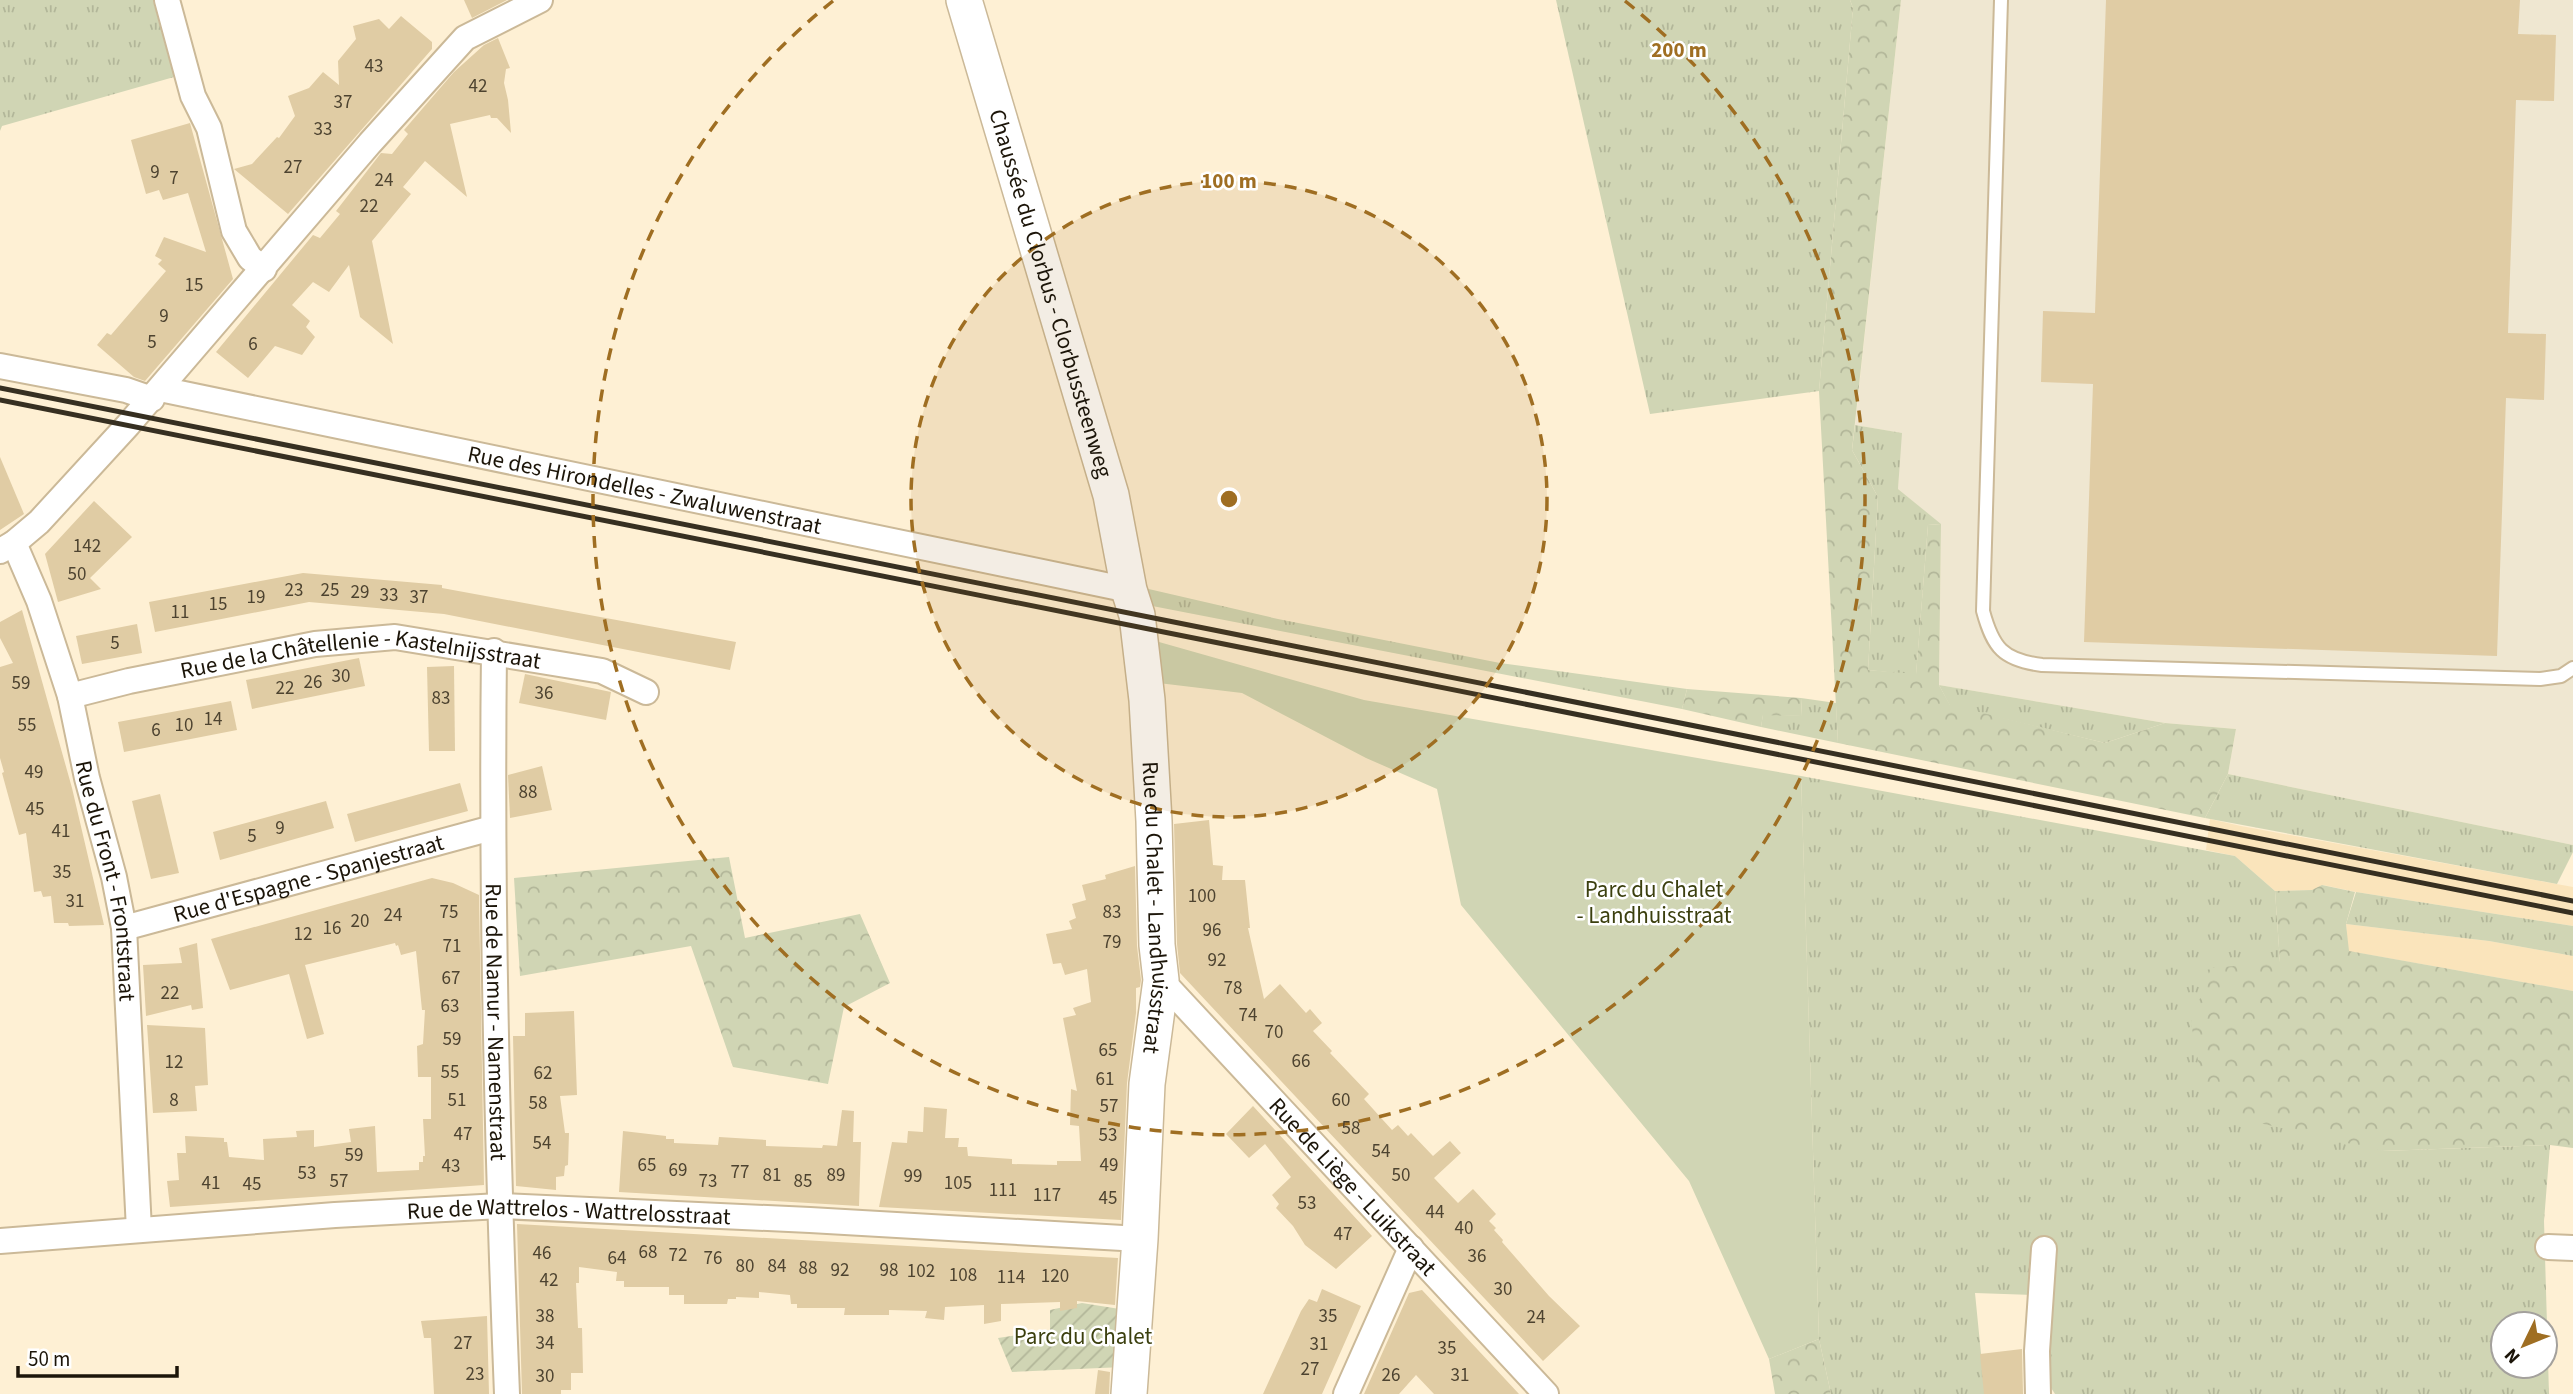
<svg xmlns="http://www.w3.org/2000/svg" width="2573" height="1394" viewBox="0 0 2573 1394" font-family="'Source Sans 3',sans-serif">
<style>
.industrial{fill:#efe7d1}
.built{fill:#fae4bb}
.grass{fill:url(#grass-tufts);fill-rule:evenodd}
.forest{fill:url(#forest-crowns)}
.park{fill:#d0d5b4}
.garden{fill:url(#garden-furrows)}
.building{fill:#e0cca4}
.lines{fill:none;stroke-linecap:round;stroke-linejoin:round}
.lane-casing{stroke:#cbb998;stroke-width:16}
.street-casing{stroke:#cbb998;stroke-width:28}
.secondary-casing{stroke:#cbb998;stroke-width:38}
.lane{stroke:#fff;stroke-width:12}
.street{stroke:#fff;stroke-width:24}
.secondary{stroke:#fff;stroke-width:35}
.rail{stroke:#362f21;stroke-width:5}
.ring{fill:none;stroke:#9f6e22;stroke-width:3.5;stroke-dasharray:12 9}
.labels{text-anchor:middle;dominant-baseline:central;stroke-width:5;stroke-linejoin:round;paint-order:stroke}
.number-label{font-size:19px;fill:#4d4330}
.street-label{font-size:23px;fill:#1c1509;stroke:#fff}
.park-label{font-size:23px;fill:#3b3f0e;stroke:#fff}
.centre{fill:#9f6e22;stroke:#fff;stroke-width:3.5}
.ring-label{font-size:21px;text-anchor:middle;font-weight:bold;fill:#9f6e22;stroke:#fff;stroke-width:5;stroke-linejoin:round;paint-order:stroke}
</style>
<defs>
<pattern id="grass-tufts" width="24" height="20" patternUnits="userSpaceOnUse" patternTransform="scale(1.75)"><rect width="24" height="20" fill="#d0d5b4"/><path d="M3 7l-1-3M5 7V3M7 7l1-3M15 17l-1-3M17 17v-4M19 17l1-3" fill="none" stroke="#b2b699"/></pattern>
<pattern id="forest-crowns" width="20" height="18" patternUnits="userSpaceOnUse" patternTransform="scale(1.75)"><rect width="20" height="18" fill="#d0d5b4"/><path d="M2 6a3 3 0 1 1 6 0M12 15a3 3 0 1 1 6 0" fill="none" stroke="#b2b699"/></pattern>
<pattern id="garden-furrows" width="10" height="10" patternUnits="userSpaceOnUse" patternTransform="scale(1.75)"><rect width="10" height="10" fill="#d0d5b4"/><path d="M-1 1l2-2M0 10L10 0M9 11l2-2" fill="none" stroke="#b2b699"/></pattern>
</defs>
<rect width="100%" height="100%" fill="#fef0d4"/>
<path class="industrial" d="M1901 0H2573V845L2228 774 2236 729 2165 723 1939 685 1941 525 1898 489 1901 433 1855 425Z"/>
<g class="built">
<path d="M2210 819 2241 826 2573 887V926L2356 892 2323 885 2313 890 2275 891 2235 856 2206 850Z"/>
<path d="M2346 924 2489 941 2573 956V991L2348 951Z"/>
</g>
<g class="grass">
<path d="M0 0H153L174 77 2 126 0 131Z"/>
<path d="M1556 0H1850L1853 8 1819 391 1650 414Z"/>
<path d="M1855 425 1902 433 1898 489 1941 524 1928 525 1916 675 1868 670 1878 497 1852 450Z"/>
<path d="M1140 587 1278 619 1500 663 1687 689 1682 709 1142 604Z"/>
<path d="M1939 685 2165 723 2105 743 1950 706Z"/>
<path d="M1801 698 1836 703 1838 743 1761 727 1763 714 1802 716Z"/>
<path d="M2228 774 2573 845V852L2557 884 2205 818Z"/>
<path d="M1801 776 2235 856 2275 891 2280 962 2382 1151 2550 1145 2544 1221 2549 1394H2055L2046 1380 2033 1295 1975 1293 1985 1394H1831L1819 1339ZM2503 1324H2545V1366H2503Z"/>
<path d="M2356 892 2573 926V956L2489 941 2346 924Z"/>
</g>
<g class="forest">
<path d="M1850 0H1901L1852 450 1878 497 1868 670 1916 674 1928 525 1941 524 1939 685 1950 705 2105 743 2165 723 2236 729 2228 774 2205 818 1838 743 1819 391 1853 8Z"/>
<path d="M1687 689 1801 698 1802 716 1763 715 1761 727 1682 709Z"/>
<path d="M729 857 745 938 860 914 890 983 844 1007 828 1084 733 1067 691 946 520 976 514 878Z"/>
<path d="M2322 885 2355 892 2346 924 2349 951 2573 991V1148L2550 1145 2382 1151 2246 1120 2201 1076 2191 1023 2211 968 2280 962 2275 891 2312 890Z"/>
<path d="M1819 1339 1831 1394H1775L1769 1359Z"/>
</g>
<path class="park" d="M1152 640 1364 700 1801 776 1819 1339 1769 1359 1689 1181 1461 905 1437 789 1366 758 1242 693 1150 682Z"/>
<path class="garden" d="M1082 1303 1126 1310 1123 1367 1012 1372 998 1338 1050 1330V1310Z"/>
<g class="building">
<path d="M464 0H507L472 18Z"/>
<path d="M2106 0H2520L2518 34 2556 35 2554 101 2516 100 2508 333 2546 334 2544 400 2506 398 2497 656 2084 642 2093 384 2041 382 2043 311 2095 313Z"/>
<path d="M401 16 432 42V49L288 214 234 169 252 164 277 137 279 138 295 116 288 96 309 88 323 72 339 85 338 61 356 39 353 26 379 19 389 29Z"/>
<path d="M498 38 510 68 506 69 504 83 508 100 511 133 497 118H491L490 115 450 124 467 197 425 161 403 187 411 194 372 241 393 344 360 317 349 265 329 292 313 282 292 305 310 321 306 327 315 337 302 355 275 346 248 378 216 352 313 235 320 238 340 214 336 211 381 153 392 154 408 134 404 130 454 72 484 45Z"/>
<path d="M190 123 233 279 145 381 134 377 97 345 107 333 111 335 166 271 158 264 162 260 155 256 164 237 206 252 188 193 163 200 159 190 146 194 131 140Z"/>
<path d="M0 457 24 514 0 530Z"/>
<path d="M94 501 132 537 90 578 101 589 58 602 45 554Z"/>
<path d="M303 573 442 585V588L736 642 730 670 444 614 309 602 155 632 149 602Z"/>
<path d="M22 610 72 788 104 925 69 926 68 923H54L51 896 43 897 41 891 34 892 26 833 19 835 2 773 4 772 0 758V667L13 663 0 638V622Z"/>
<path d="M137 624 142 653 82 664 76 636Z"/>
<path d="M359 658 365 686 252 709 246 680Z"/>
<path d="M454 666 455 751H429L427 667Z"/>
<path d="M525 674 611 692 606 720 519 703Z"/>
<path d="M231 701 237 730 124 752 118 722Z"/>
<path d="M542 766 552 810 510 818 508 775Z"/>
<path d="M460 783 468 811 355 842 347 814Z"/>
<path d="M160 794 179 873 151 879 132 801Z"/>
<path d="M326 801 334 828 220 860 213 832Z"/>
<path d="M1209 820 1213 865 1223 866 1222 880H1245L1250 928H1248L1264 999 1280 984 1306 1013 1310 1009 1322 1023 1313 1031 1332 1051 1330 1053 1369 1094 1364 1099 1392 1130 1398 1125 1408 1136 1411 1133 1433 1156 1450 1141 1461 1153 1434 1178 1458 1203 1473 1189 1496 1214 1489 1221 1496 1228 1494 1230 1503 1240 1502 1242 1549 1296 1580 1326 1543 1361 1180 973 1177 944 1174 824Z"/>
<path d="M1135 866 1137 946 1141 980 1140 987 1136 988V1013L1127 1083 1121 1220 879 1207 892 1142 907 1143 908 1131 923 1132 924 1107 947 1109 945 1138H959L958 1147H967L968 1156 1012 1159V1164L1057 1165V1161H1081L1079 1126 1070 1125 1071 1089 1077 1091 1063 1018 1076 1015 1073 1008 1091 1002 1087 969 1065 975 1061 963 1053 964 1046 934 1072 929 1069 921 1076 918 1072 904 1086 900 1082 885 1106 879 1105 875Z"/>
<path d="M432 878 453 883 479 895 484 1185 170 1207 167 1181 179 1180 177 1153H186L185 1136 224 1138V1142H227L229 1157 264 1160 263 1139 297 1137 296 1131 314 1130V1147L351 1142 349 1129 375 1126 377 1172 419 1170V1162H423V1156H425L423 1119H431V1077H418L417 1046 423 1044 425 1010H422L416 951 401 955 398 945 396 946 395 943 305 965 324 1034 307 1039 289 974 230 990 211 939Z"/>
<path d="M197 943 203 1008 192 1010 191 1005 146 1016 143 965 182 963 179 948Z"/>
<path d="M574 1011 577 1095 560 1096 565 1133H569L568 1165 565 1166 564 1176 556 1177V1190L516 1186 513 1036H525V1013Z"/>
<path d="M147 1025 205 1028 208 1085 195 1086 197 1111 153 1113Z"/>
<path d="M1253 1106 1372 1236 1336 1269 1305 1245 1293 1226 1276 1208 1279 1204 1272 1195 1291 1177 1265 1144 1249 1158 1226 1134Z"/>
<path d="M842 1110 854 1111 853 1142H861L859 1206 619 1192 623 1131 666 1136V1139H674V1143L718 1145 719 1137 766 1140V1146L822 1148 823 1145 837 1146Z"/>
<path d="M517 1224 1118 1258 1115 1305 1077 1301V1308L1060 1311V1302L1001 1304V1321L984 1324V1305L945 1307 944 1320 925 1318 927 1311 889 1310V1315H844L845 1308H797V1304H791L790 1295 759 1292V1298L736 1297V1299H728L727 1304H684V1295H669V1287H624V1281H616L617 1272 579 1267V1283H576L578 1328H582L583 1373H571V1390H561V1394H522Z"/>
<path d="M1322 1289 1361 1306 1322 1394H1263L1301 1311 1309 1299 1317 1302Z"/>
<path d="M1422 1290 1478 1350 1519 1394H1434L1416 1375 1399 1394H1364L1409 1293Z"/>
<path d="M487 1316 489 1394H434L431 1338H424L421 1321Z"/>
<path d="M2022 1349 2023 1394H1984L1980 1354Z"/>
<path d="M1098 1370 1110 1372 1109 1394H1095Z"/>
</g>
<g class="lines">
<defs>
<path id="lane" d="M2001 0 1983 611C1993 648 2003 660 2042 665L2540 679 2561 676 2573 668"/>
<g id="street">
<path d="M167 0 193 96 209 128 234 231 250 258 264 269"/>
<path d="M0 366 126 390 152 399"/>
<path id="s1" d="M160 389 1129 590"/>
<path id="s2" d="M14 543 39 601 70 696 87 778 114 877 124 928 139 1230"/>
<path d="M0 551 14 543 39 522 128 425 370 143 465 38 540 0"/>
<path id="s3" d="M494 651C491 899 497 1147 507 1394"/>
<path id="s4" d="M70 696 129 681 315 644 395 637 602 671 646 692"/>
<path id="s5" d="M124 928 492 828"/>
<path id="s6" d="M1161 980 1546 1394"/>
<path id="s7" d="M0 1241 335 1215 500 1206 810 1220 1140 1239"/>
<path d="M2548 1247 2573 1248"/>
<path d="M1346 1394 1411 1248"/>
<path d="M2038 1394 2037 1351 2044 1249"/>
</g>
<g id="secondary">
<path id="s8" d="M964 0 1111 495 1129 590 1137 615 1147 700 1154 821 1157 945 1161 980 1147 1084 1140 1239 1129 1394"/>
</g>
</defs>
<use href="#lane" class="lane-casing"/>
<use href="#street" class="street-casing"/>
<use href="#secondary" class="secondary-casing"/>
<use href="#lane" class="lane"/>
<use href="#street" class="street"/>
<use href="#secondary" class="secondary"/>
<g class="rail">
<path d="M0 388 2573 901"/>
<path d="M0 400 2573 913"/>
</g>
</g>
<circle cx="1229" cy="499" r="318" fill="#9f6e22" fill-opacity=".12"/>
<g class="ring">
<circle cx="1229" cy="499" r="318"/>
<path d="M1625 1A636 636 0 1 1 833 1"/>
</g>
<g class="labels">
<g class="number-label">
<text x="374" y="66">43</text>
<text x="478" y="86">42</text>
<text x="343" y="102">37</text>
<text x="323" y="129">33</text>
<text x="293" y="167">27</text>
<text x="155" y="172">9</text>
<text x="174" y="178">7</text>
<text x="384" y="180">24</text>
<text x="369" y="206">22</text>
<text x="194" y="285">15</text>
<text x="164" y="316">9</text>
<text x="152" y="342">5</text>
<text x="253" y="344">6</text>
<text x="87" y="546">142</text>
<text x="77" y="574">50</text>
<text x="294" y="590">23</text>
<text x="330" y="590">25</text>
<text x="360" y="592">29</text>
<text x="389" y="595">33</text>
<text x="256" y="597">19</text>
<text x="419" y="597">37</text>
<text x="218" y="604">15</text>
<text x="180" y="612">11</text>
<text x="115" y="643">5</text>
<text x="341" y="676">30</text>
<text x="313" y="682">26</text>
<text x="21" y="683">59</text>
<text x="285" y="688">22</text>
<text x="544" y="693">36</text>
<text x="441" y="698">83</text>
<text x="213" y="719">14</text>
<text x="27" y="725">55</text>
<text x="184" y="725">10</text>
<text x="156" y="730">6</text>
<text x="34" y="772">49</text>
<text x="528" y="792">88</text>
<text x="35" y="809">45</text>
<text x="280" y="828">9</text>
<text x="61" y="831">41</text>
<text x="252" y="836">5</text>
<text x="62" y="872">35</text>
<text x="1202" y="896">100</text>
<text x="75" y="901">31</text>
<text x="449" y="912">75</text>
<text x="1112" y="912">83</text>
<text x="393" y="915">24</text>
<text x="360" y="921">20</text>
<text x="332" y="928">16</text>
<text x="1212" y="930">96</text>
<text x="303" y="934">12</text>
<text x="1112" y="942">79</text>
<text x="452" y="946">71</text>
<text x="1217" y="960">92</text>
<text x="451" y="978">67</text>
<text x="1233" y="988">78</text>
<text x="170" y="993">22</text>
<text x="450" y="1006">63</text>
<text x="1248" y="1015">74</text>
<text x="1274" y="1032">70</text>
<text x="452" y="1039">59</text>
<text x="1108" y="1050">65</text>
<text x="1301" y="1061">66</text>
<text x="174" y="1062">12</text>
<text x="450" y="1072">55</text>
<text x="543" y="1073">62</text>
<text x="1105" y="1079">61</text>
<text x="174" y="1100">8</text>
<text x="457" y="1100">51</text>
<text x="1341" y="1100">60</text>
<text x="538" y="1103">58</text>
<text x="1109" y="1106">57</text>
<text x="1351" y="1128">58</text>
<text x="463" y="1134">47</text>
<text x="1108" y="1135">53</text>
<text x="542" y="1143">54</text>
<text x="1381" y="1151">54</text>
<text x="354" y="1155">59</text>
<text x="647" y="1165">65</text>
<text x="1109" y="1165">49</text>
<text x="451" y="1166">43</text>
<text x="678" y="1170">69</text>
<text x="740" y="1172">77</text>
<text x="307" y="1173">53</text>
<text x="772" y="1175">81</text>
<text x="836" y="1175">89</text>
<text x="1401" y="1175">50</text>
<text x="913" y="1176">99</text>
<text x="339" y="1181">57</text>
<text x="708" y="1181">73</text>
<text x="803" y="1181">85</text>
<text x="211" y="1183">41</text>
<text x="958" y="1183">105</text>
<text x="252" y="1184">45</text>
<text x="1003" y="1190">111</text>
<text x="1047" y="1195">117</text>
<text x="1108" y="1198">45</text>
<text x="1307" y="1203">53</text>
<text x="1435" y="1212">44</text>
<text x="1464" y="1228">40</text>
<text x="1343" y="1234">47</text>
<text x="648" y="1252">68</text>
<text x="542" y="1253">46</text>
<text x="678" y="1255">72</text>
<text x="1477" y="1256">36</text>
<text x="617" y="1258">64</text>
<text x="713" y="1258">76</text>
<text x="745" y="1266">80</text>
<text x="777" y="1266">84</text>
<text x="808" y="1268">88</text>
<text x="840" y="1270">92</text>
<text x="889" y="1270">98</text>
<text x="921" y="1271">102</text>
<text x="963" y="1275">108</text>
<text x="1055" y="1276">120</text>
<text x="1011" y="1277">114</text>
<text x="549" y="1280">42</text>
<text x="1503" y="1289">30</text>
<text x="545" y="1316">38</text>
<text x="1328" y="1316">35</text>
<text x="1536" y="1317">24</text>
<text x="463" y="1343">27</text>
<text x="545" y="1343">34</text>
<text x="1319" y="1344">31</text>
<text x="1447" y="1348">35</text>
<text x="1310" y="1369">27</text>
<text x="475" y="1374">23</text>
<text x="1391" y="1375">26</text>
<text x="1460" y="1375">31</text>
<text x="545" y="1376">30</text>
</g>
<g class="street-label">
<text stroke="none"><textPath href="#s8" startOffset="306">Chaussée du Clorbus - Clorbussteenweg</textPath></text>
<text stroke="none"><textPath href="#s1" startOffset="495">Rue des Hirondelles - Zwaluwenstraat</textPath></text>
<text stroke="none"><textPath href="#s4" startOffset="296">Rue de la Châtellenie - Kastelnijsstraat</textPath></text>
<text stroke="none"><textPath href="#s5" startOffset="191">Rue d'Espagne - Spanjestraat</textPath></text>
<text stroke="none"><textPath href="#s2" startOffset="352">Rue du Front - Frontstraat</textPath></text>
<text stroke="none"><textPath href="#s8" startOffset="933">Rue du Chalet - Landhuisstraat</textPath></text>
<text stroke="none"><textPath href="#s3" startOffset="371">Rue de Namur - Namenstraat</textPath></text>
<text stroke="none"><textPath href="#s6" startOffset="282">Rue de Liège - Luikstraat</textPath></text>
<text stroke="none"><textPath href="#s7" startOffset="570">Rue de Wattrelos - Wattrelosstraat</textPath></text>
</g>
<g class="park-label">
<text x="1654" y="889">Parc du Chalet<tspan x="1654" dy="26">- Landhuisstraat</tspan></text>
<text x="1083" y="1336">Parc du Chalet</text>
</g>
</g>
<circle cx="1229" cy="499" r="10" class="centre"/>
<g class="ring-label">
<text x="1679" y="57">200 m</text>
<text x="1229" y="188">100 m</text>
</g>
<g transform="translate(2524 1345) rotate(227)"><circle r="33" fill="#ffffff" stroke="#a4a19d" stroke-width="2"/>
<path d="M0-5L12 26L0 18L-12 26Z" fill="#9f6e22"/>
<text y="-10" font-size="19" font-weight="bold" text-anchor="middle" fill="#1c1509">N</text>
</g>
<path d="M18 1366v10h159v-10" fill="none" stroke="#1c1509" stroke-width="3.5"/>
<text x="28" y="1366" font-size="21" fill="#1c1509" stroke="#ffffff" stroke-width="5" paint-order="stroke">50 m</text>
</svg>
